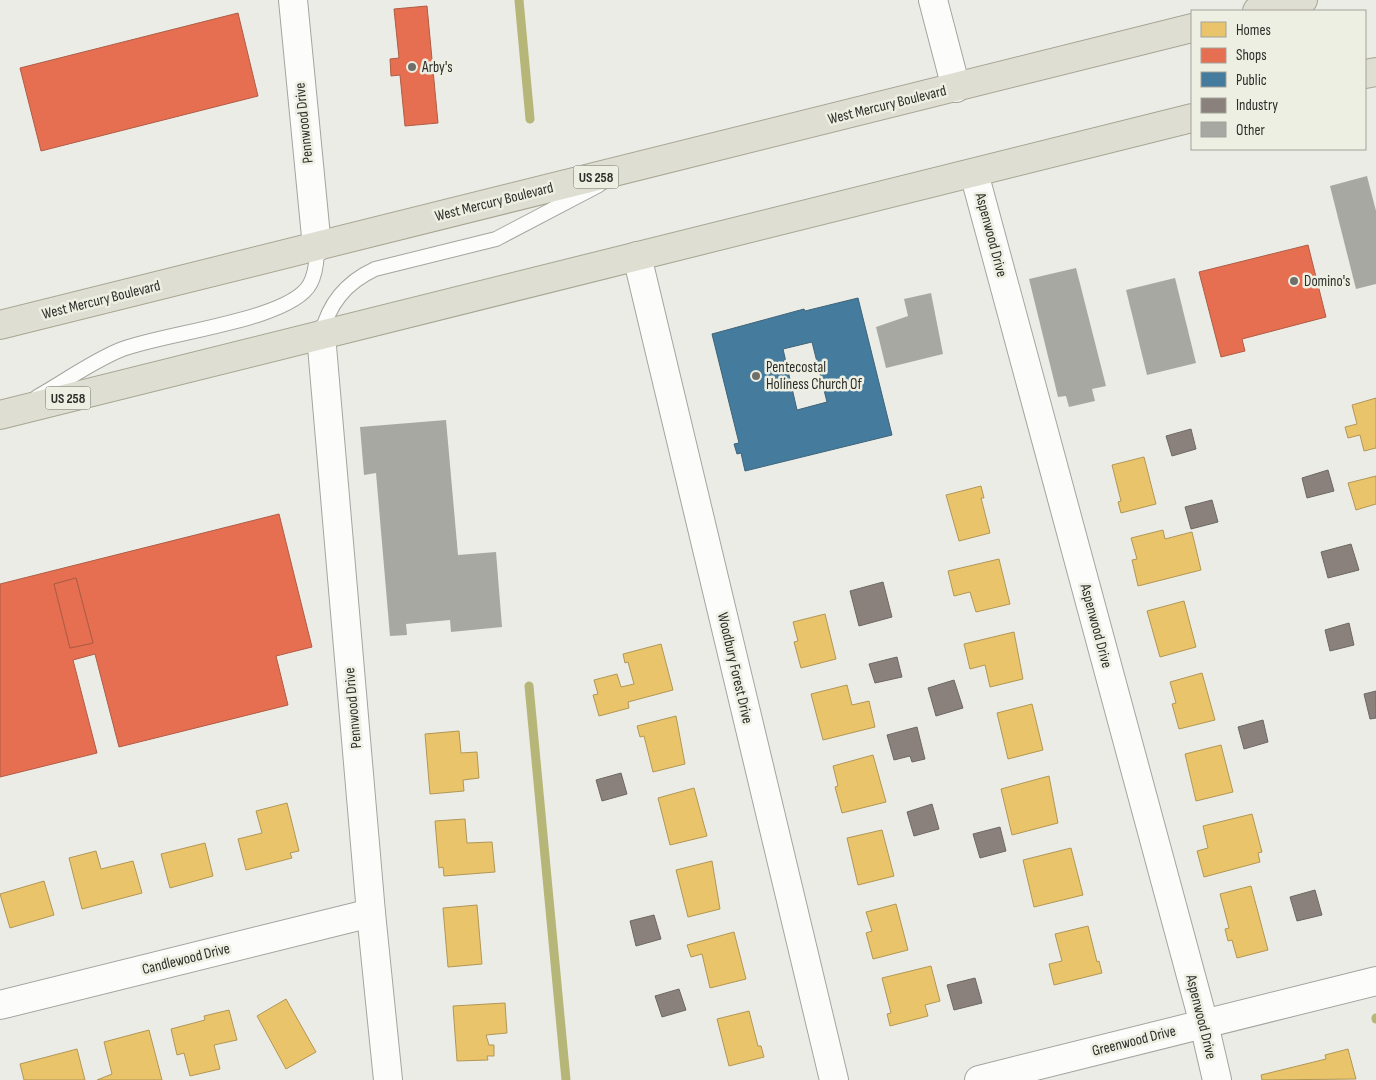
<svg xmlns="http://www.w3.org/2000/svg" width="1376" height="1080" viewBox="0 0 1376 1080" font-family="'Sofia Sans Condensed',sans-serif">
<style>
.homes{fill:#e9c46a;stroke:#b19756}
.shops{fill:#e76f51;stroke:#af5c45;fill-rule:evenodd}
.public{fill:#457b9d;stroke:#3e647a;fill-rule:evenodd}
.industry{fill:#8a817c;stroke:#6e6863}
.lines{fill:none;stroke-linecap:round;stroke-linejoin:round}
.stream{stroke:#b5b677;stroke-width:9}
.building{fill:#a8a8a3}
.service-casing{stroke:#a4a5a0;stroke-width:16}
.minor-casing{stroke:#a4a5a0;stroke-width:30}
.trunk-casing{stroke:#a6a694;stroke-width:30}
.service{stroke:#fcfcfb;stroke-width:14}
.minor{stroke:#fcfcfb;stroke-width:28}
.trunk{stroke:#deded2;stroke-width:28}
.poi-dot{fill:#70706b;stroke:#eeefe3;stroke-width:2}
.labels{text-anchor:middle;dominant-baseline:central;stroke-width:5;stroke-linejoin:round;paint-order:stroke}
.shield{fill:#eeefe3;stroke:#676861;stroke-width:1}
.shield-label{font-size:14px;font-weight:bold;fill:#2d2e29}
.poi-label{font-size:15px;fill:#2d2e29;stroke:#eeefe3;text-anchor:start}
.street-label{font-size:15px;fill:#2d2e29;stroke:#eeefe3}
</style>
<rect width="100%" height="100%" fill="#ecece6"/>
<g class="homes">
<path d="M1376 398V448L1364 451 1360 435 1348 438 1345 427 1357 424 1352 405Z"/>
<path d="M1144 457 1156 504 1121 513 1118 502 1121 501 1112 465Z"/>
<path d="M1376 476V504L1356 510 1348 483Z"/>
<path d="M981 486 984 498H981L990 533 959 541 946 495Z"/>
<path d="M1163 530 1165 539 1192 532 1201 570 1138 586 1132 560 1137 559 1131 538Z"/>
<path d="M999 559 1010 604 976 612 970 592 954 596 948 571Z"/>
<path d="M1184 601 1196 647 1160 657 1147 611Z"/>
<path d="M825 614 836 659 801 668 794 642 798 641 793 622Z"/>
<path d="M1014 632 1023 679 990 687 985 665 970 669 964 644Z"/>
<path d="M661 644 673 690 628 702 629 708 599 716 593 695 598 694 594 680 617 674 621 687 634 684 628 662 625 663 623 654Z"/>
<path d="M1202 673 1215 720 1179 729 1172 704 1176 703 1170 682Z"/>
<path d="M847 685 852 705 869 701 875 727 823 740 811 694Z"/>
<path d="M1032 704 1043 750 1008 759 997 713Z"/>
<path d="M676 716 685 764 653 772 644 736 640 737 637 726Z"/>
<path d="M459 731 461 753 477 752 479 778 463 780 464 791 430 794 425 734Z"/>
<path d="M1221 745 1233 792 1196 801 1185 754Z"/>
<path d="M873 755 886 802 842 813 835 787 838 786 833 766Z"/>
<path d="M1049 776 1058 823 1012 835 1001 789Z"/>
<path d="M694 788 707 836 670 845 658 798Z"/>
<path d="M287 803 299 851 290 853 292 858 246 870 238 839 262 833 256 811Z"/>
<path d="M1252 814 1262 852 1258 853 1260 862 1204 877 1197 851 1208 848 1203 826Z"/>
<path d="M465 819 467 843 492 842 495 872 444 876 443 867 439 868 435 821Z"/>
<path d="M882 830 894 876 858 885 847 838Z"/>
<path d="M205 843 213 876 170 888 161 854Z"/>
<path d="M1071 848 1083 895 1034 907 1023 860Z"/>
<path d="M96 851 101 869 133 861 142 893 82 909 69 858Z"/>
<path d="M712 861 720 909 688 917 676 870Z"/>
<path d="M44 881 54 915 10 928 0 894Z"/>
<path d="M1251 886 1268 950 1237 958 1232 940 1228 941 1225 929 1229 928 1220 894Z"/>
<path d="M896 904 908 950 873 959 866 933 872 931 866 912Z"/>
<path d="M477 905 482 964 448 967 443 908Z"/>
<path d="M1088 926 1097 962 1099 961 1102 973 1054 985 1049 964 1062 961 1055 934Z"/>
<path d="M734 932 746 979 710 988 702 954 691 957 687 945Z"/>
<path d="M931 966 940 1001 925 1005 928 1016 890 1026 887 1014 891 1013 882 978Z"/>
<path d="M286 999 316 1052 286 1069 257 1016Z"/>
<path d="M505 1003 507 1033 486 1035 489 1045H494V1056H487L488 1060 457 1061 453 1006Z"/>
<path d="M229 1010 237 1040 214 1045 220 1069 190 1076 184 1053 177 1055 171 1029 205 1020 204 1016Z"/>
<path d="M749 1011 758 1046H761L764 1057 729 1066 717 1019Z"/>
<path d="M149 1030 162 1080H97L112 1074 104 1042Z"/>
<path d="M77 1049 85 1080H24L20 1064Z"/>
<path d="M1348 1049 1356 1079 1262 1080 1261 1075 1326 1059 1325 1055Z"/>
</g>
<g class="shops">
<path d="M427 6 438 123 405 126 400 75 391 76 390 59 399 58 394 9Z"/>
<path d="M238 13 258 96 41 151 20 68Z"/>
<path d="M1308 245 1326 317 1242 339 1245 351 1221 357 1199 272Z"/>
<path d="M279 514 312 647 276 656 288 705 119 747 95 654 73 660 97 753 0 777V584ZM76 578 93 643 70 648 54 584Z"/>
<path d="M76 578 93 643 70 648 54 584Z"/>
</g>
<path class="public" d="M858 298 892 435 745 471 741 453 737 454 734 444 739 443 712 334 804 309 805 311ZM812 342 827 402 797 410 783 349Z"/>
<g class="industry">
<path d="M1191 429 1196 449 1172 456 1166 436Z"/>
<path d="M1328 470 1334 491 1307 498 1302 478Z"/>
<path d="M1212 500 1218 522 1191 529 1185 507Z"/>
<path d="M1351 544 1359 570 1328 578 1321 552Z"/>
<path d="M883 582 892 617 859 626 850 591Z"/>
<path d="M1349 623 1354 645 1330 651 1325 630Z"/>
<path d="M897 657 902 677 875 683 869 664Z"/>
<path d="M954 680 963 708 936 716 928 688Z"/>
<path d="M1376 691V718L1370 719 1364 694Z"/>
<path d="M1263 720 1268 742 1244 749 1238 727Z"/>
<path d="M917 727 925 759 912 762 910 756 894 760 887 735Z"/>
<path d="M621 773 627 794 602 801 596 780Z"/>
<path d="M932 804 939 829 914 836 907 812Z"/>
<path d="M1000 827 1006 851 980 858 973 834Z"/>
<path d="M1315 890 1322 915 1297 921 1290 897Z"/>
<path d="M654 915 661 939 636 946 630 921Z"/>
<path d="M975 978 982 1003 954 1010 947 985Z"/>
<path d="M679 989 686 1010 662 1017 655 996Z"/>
</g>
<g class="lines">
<g class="stream">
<path d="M519 0 530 119"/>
<path d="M529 686 566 1080"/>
<path d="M1376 1018V1019"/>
</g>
</g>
<g class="building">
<path d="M1367 176 1376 211V284L1356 289 1330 186Z"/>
<path d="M1076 268 1106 386 1092 389 1095 401 1069 407 1066 396 1058 397 1029 279Z"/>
<path d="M1175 278 1196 363 1147 375 1126 290Z"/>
<path d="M931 293 943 354 886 368 876 327 908 316 904 299Z"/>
<path d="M446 420 458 555 496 552 502 627 451 632 450 620 406 624 407 635 390 636 376 473 364 475 360 427Z"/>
</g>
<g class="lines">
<defs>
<g id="service">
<path d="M321 335C329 304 345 283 375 269L496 239 599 185"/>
<path d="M37 397C64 382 91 362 120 350 161 333 290 321 310 284 316 273 317 259 317 247"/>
</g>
<g id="minor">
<path d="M293 0 317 247"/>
<path d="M933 0 956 88"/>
<path d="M974 173 1204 1024 1217 1080"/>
<path d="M637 256 834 1080"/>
<path d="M321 335 371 913 388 1080"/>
<path d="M0 1005 371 913"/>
<path d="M979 1080 1376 981"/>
</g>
<g id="trunk">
<path d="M1257 11 1303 0"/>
<path d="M1365 74 1376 72"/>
<path d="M0 325 1192 28"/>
<path d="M0 415 1192 118"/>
</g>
</defs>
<use href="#service" class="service-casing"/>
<use href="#minor" class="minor-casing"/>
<use href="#trunk" class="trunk-casing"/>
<use href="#service" class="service"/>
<use href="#minor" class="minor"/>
<use href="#trunk" class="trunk"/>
</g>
<g class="poi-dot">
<circle cx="412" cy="67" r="5"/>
<circle cx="1294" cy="281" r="5"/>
<circle cx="756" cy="376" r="5"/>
</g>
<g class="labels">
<g class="shield">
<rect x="573.5" y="165.5" width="45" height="23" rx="4"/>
<rect x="45.5" y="386.5" width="45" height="23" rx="4"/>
</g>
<g class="shield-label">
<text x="596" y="177">US 258</text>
<text x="68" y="398">US 258</text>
</g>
<g class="poi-label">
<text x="422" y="67">Arby's</text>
<text x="1304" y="281">Domino's</text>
<text x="766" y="367">Pentecostal<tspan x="766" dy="17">Holiness Church Of</tspan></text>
</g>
<g class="street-label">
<text transform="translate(887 105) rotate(-14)">West Mercury Boulevard</text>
<text transform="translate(304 123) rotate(-96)">Pennwood Drive</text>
<text transform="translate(494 202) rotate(-14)">West Mercury Boulevard</text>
<text transform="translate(991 235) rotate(75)">Aspenwood Drive</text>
<text transform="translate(101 300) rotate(-14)">West Mercury Boulevard</text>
<text transform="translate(1096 626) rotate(75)">Aspenwood Drive</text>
<text transform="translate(735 668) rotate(77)">Woodbury Forest Drive</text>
<text transform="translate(353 708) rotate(-95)">Pennwood Drive</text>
<text transform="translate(186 959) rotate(-14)">Candlewood Drive</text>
<text transform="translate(1201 1017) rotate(76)">Aspenwood Drive</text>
<text transform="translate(1134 1041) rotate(-14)">Greenwood Drive</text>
</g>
</g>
<rect x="1191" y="10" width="175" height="140" fill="#eeefe3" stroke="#a1a299"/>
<rect x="1201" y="22" width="25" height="15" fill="#e9c46a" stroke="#a1a299"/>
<text x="1236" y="35" font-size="15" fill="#2d2e29">Homes</text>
<rect x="1201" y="48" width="25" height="15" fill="#e76f51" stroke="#a1a299"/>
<text x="1236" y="60" font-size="15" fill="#2d2e29">Shops</text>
<rect x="1201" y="72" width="25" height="15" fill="#457b9d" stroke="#a1a299"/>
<text x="1236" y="85" font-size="15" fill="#2d2e29">Public</text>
<rect x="1201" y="98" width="25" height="15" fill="#8a817c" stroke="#a1a299"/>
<text x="1236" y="110" font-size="15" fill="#2d2e29">Industry</text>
<rect x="1201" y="122" width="25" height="15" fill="#a8a8a3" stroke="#a1a299"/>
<text x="1236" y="135" font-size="15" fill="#2d2e29">Other</text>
</svg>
